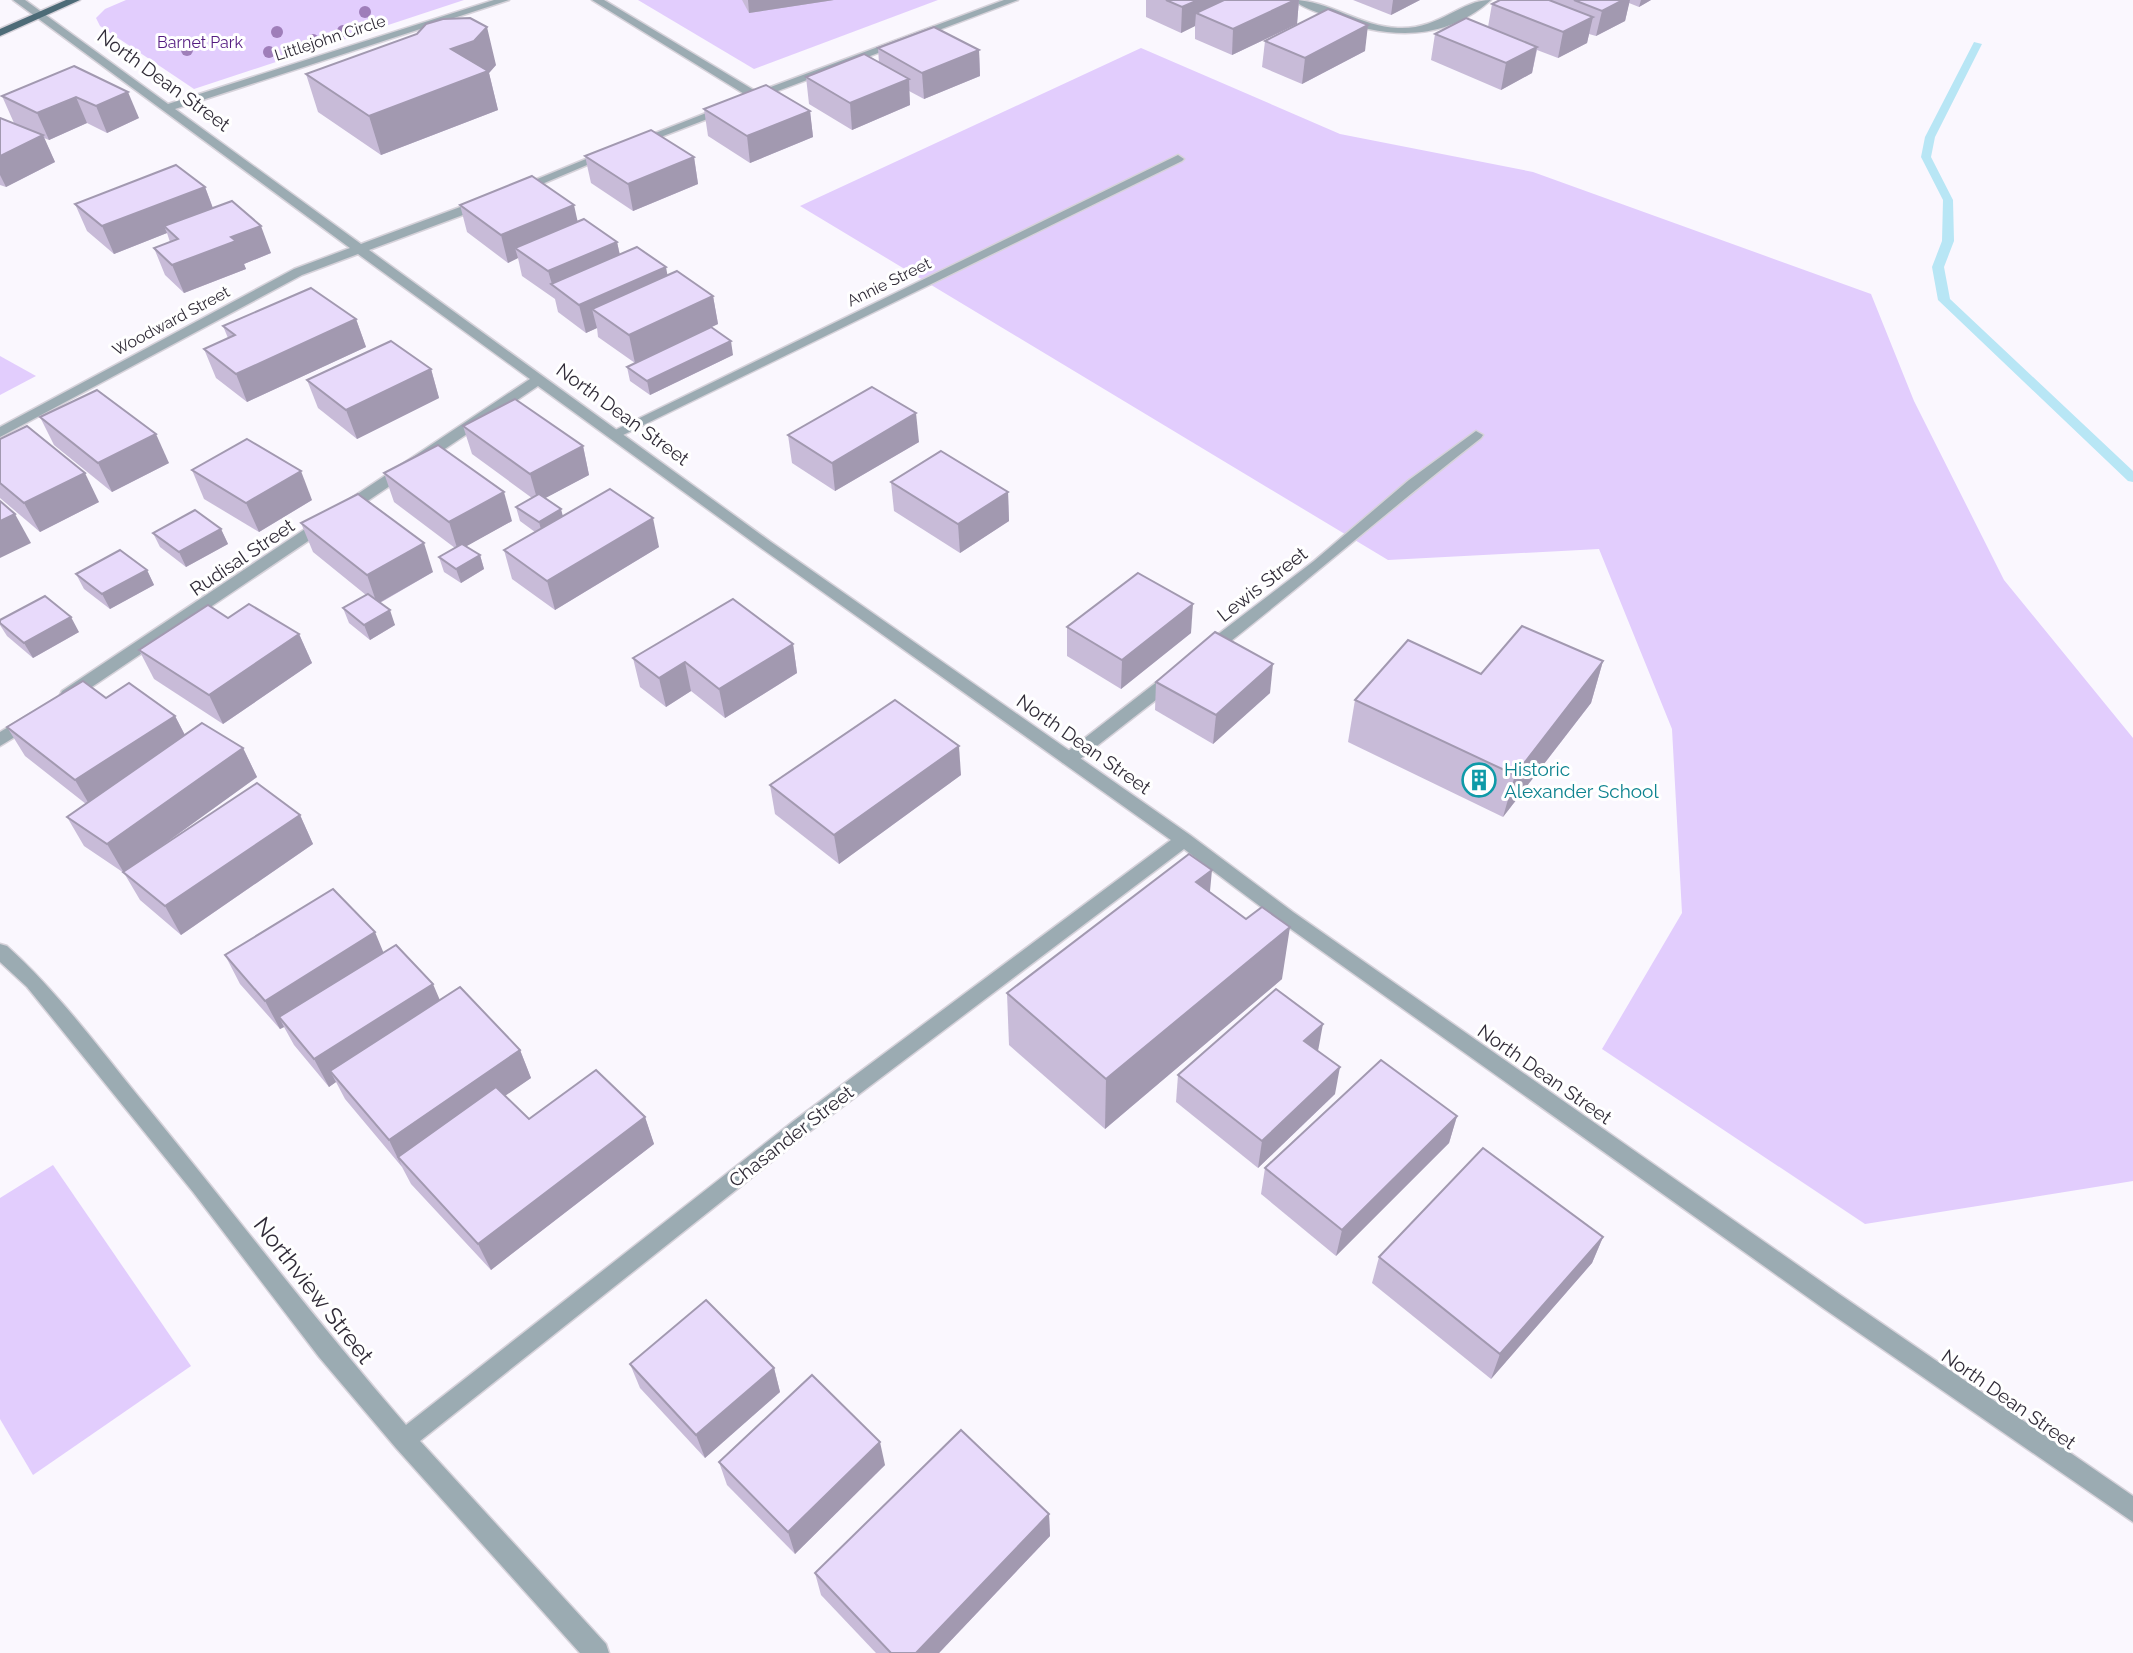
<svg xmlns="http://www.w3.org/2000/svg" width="2133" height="1653" viewBox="0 0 2133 1653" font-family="Raleway,sans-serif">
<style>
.green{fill:#e2cdfd}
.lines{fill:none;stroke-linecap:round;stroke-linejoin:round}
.stream{fill:#b8e6f5;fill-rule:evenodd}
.lane-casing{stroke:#d6d2da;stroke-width:3}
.street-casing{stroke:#d6d2da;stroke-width:3}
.primary-casing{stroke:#d6d2da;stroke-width:3}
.lane{fill:#9babb2;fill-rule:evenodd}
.street{fill:#9babb2;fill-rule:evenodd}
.primary{fill:#4d6b77;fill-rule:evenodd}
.tree{fill:#9f7eb9}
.wall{fill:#c8bbd8}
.shaded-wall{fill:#a299b0}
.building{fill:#e8dafb;stroke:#a299b0;stroke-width:2}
.labels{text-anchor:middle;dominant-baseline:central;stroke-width:6;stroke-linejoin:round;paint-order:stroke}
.far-street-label{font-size:16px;fill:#312c38;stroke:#fff}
.far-park-label{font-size:16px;fill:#541b80;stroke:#fff}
.street-label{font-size:19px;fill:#312c38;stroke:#fff}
.culture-label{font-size:19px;fill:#0d838f;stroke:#fff;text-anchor:start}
.near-street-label{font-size:23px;fill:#312c38;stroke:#fff}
</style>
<rect width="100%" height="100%" fill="#faf7fe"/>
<g class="green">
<path d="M126 0H464L194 89 100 26 96 18 105 9Z"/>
<path d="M638 0H938L754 69Z"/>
<path d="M1141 48 1340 134 1533 172 1871 294 1914 401 2004 580 2133 738V1181L1865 1224 1602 1049 1682 913 1672 729 1599 549 1388 560 800 206Z"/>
<path d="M0 356 36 376 0 395Z"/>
<path d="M53 1165 191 1366 33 1475 0 1419V1198Z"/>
</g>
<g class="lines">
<path class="stream" d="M1974 42 1982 44 1935 137 1931 157 1953 200 1954 241 1944 267 1950 299 2133 471V482L2128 481 1938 300 1932 267 1942 241 1943 200 1921 157 1925 137Z"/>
<defs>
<g id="lane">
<path d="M1178 155 1184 159 1182 161 619 437H609L607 434Z"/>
<path d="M1476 431 1483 435 1481 438C1390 509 1303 585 1212 656H1200L1198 652 1200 648 1314 561 1409 480Z"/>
<path d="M1173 672 1179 674 1181 678 1179 682 1075 763H1063L1061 759 1063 755 1167 674Z"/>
</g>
<g id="street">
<path d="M13 0H25L168 104 494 0H509L175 109 361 244 479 200H487V206L369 250 771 542 1190 835 1293 912 1839 1294 2133 1496V1522L1823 1308 1281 922 1184 849 809 1132 420 1441 606 1644 609 1653H580L396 1448 319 1357 193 1192 27 987 0 962V944L7 946C58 992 99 1048 143 1102 231 1209 315 1320 406 1425L795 1120 1171 840 761 548 538 386 74 699H62L60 695 62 691 530 379 358 254 302 275 0 437V427L294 269 350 248Z"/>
<path d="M592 0H604L757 92 1004 0H1018L754 100Z"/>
<path d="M1293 0C1328 0 1361 27 1398 28 1439 30 1460 0 1491 0 1444 42 1388 39 1332 18 1320 13 1303 8 1293 0Z"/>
<path d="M724 106 730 109 728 111 640 145 630 143Z"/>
<path d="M603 152 613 154 523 192 513 189Z"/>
<path d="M30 714 38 720 36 724 0 746V732Z"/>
</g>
<path id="primary" d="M66 0H80L0 36V29Z"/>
</defs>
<use href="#lane" class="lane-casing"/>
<use href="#street" class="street-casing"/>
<use href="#primary" class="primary-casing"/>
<use href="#lane" class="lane"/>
<use href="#street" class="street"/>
<use href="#primary" class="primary"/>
</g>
<g class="tree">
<circle cx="365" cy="12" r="6"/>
<circle cx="343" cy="31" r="6"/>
<circle cx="277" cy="32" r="6"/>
<circle cx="313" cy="40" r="6"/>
<circle cx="162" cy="41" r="6"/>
<circle cx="187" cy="50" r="6"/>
<circle cx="269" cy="52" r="6"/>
</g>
<g class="wall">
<path d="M742 0H834L749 13Z"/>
<path d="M1146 0H1299L1297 24 1232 55 1195 39V26L1181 33 1146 17Z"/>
<path d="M1353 0H1420L1391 15Z"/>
<path d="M1500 0H1651L1639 7 1629 3 1625 21 1596 36 1589 34 1587 43 1558 58 1537 50 1532 73 1501 90 1431 60 1435 34 1488 27 1492 4Z"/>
<path d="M1265 41 1365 51 1302 84 1262 67Z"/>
<path d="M878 48 979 50 980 76 924 99 909 91 910 105 852 130 809 104 806 77 879 63Z"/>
<path d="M496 65 489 73 498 110 381 155 318 112 306 74Z"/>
<path d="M74 66 139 118 107 133 87 123 49 140 44 138 55 162 6 187 0 185V118L25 128 14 123 2 96Z"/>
<path d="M704 109 810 111 813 137 750 163 708 136Z"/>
<path d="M585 156 694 157 698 184 633 211 591 183Z"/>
<path d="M205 187 213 208 271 253 244 264 246 269 184 293 165 275 154 248 170 242 167 233 114 254 87 231 75 204Z"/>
<path d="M460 205 578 222 617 242 620 255 713 296 718 324 647 357 733 355 650 395 630 381 627 367 635 363 598 337 597 328 586 333 558 312 555 299 522 276 518 258 508 263 467 232Z"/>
<path d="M356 319 366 347 247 402 216 378 204 349 228 338 223 326Z"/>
<path d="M431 369 439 398 357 439 318 408 307 380Z"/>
<path d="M40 417 169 463 112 492 54 445Z"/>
<path d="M463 426 583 446 589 475 545 498 563 516 659 547 555 610 512 579 504 550 535 532 520 521 516 507 532 498 472 454Z"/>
<path d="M788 435 919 442 835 491 792 463Z"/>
<path d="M0 439 99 502 40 532 0 498Z"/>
<path d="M192 470 312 500 259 532 204 499Z"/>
<path d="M384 473 512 521 466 546 480 555 484 569 461 583 444 572 439 557 455 548 394 502Z"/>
<path d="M891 482 1008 492 1009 521 960 553 894 511Z"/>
<path d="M301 523 433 572 380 603 395 625 370 640 349 623 343 608 366 595 313 552Z"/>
<path d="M221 529 228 544 186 567 160 547 153 533Z"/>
<path d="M147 570 154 585 110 609 84 589 76 574Z"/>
<path d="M228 618 299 634 312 663 223 724 154 679 139 650Z"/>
<path d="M0 620 79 632 33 658 7 636 0 625Z"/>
<path d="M1067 627 1191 633 1121 689 1067 656Z"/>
<path d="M793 644 797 673 725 718 691 691 666 707 640 687 633 658Z"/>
<path d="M1603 661 1591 703 1503 817 1348 742 1355 700 1481 674Z"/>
<path d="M1156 682 1270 693 1213 744 1155 710Z"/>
<path d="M175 716 185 735 243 748 257 777 152 853 300 815 313 844 181 935 140 900 124 873 84 846 67 817 86 804 25 756 7 727Z"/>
<path d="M961 775 839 864 775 814 770 785Z"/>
<path d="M1210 892 1282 979 1105 1129 1009 1045 1007 993Z"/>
<path d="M384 952 440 1000 520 1050 531 1078 505 1095 529 1119 645 1117 654 1144 491 1270 411 1184 402 1167 345 1099 336 1082 329 1087 294 1045 284 1027 280 1029 240 984 225 955Z"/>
<path d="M1318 1051 1335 1094 1258 1168 1176 1102 1178 1075Z"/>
<path d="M1457 1116 1449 1143 1336 1256 1261 1194 1265 1168Z"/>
<path d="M1603 1237 1592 1263 1491 1379 1372 1283 1379 1257Z"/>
<path d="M630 1364 774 1368 780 1392 705 1458 640 1388Z"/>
<path d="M719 1462 885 1465 795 1554 727 1485Z"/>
<path d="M1049 1514 1050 1536 939 1653H876L821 1595 815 1573Z"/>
</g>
<g class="shaded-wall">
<path d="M748 0H834L749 13Z"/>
<path d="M1198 0H1247L1196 13 1195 26 1181 33 1182 7Z"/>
<path d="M1295 0H1299L1297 24 1232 55 1233 29Z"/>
<path d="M1393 0H1420L1391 15Z"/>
<path d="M1623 0H1630L1625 21 1596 36 1602 11Z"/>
<path d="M1641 0H1651L1639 7Z"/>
<path d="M1593 17 1587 43 1558 58 1563 32Z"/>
<path d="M1368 25 1365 51 1302 84 1305 58Z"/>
<path d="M487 27 496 65 489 73 498 110 381 155 369 116 451 49Z"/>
<path d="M1537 47 1532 73 1501 90 1506 63Z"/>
<path d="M979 50 980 76 924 99 922 73Z"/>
<path d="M909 79 910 105 852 130 850 103Z"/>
<path d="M128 92 139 118 107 133 96 106Z"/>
<path d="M76 97 87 123 49 140 37 113Z"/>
<path d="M810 111 813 137 750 163 747 136Z"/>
<path d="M43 135 55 162 6 187 0 175V156Z"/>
<path d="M694 157 698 184 633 211 628 184Z"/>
<path d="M205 187 215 214 164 226 167 233 114 254 102 226Z"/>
<path d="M574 205 580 232 515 248 518 258 508 263 501 235Z"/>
<path d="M261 226 271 253 244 264 246 269 184 293 172 265 231 237Z"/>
<path d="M617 242 623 270 552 284 548 271Z"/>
<path d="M666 267 671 295 592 309 597 328 586 333 579 305Z"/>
<path d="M713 296 718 324 635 363 629 335Z"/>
<path d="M356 319 366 347 247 402 236 374Z"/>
<path d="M731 341 733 355 650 395 647 381Z"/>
<path d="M431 369 439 398 357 439 346 410Z"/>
<path d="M916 413 919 442 835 491 832 463Z"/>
<path d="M156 434 169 463 112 492 98 463Z"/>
<path d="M583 446 589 475 538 502 530 474Z"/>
<path d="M301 471 312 500 259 532 246 503Z"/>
<path d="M85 473 99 502 40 532 24 503Z"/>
<path d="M504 492 512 521 458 551 449 522Z"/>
<path d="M1008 492 1009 521 960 553 958 524Z"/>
<path d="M561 509 565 524 543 537 539 522Z"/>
<path d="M15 514 31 543 0 558V521Z"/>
<path d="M653 518 659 547 555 610 547 581Z"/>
<path d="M221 529 228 544 186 567 179 552Z"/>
<path d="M424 543 433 572 377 604 367 575Z"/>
<path d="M480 555 484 569 461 583 456 569Z"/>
<path d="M147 570 154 585 110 609 102 594Z"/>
<path d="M1193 604 1191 633 1121 689 1122 660Z"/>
<path d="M390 610 395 625 370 640 364 625Z"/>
<path d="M71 617 79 632 33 658 24 643Z"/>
<path d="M299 634 312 663 223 724 209 695Z"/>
<path d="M793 644 797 673 725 718 719 689Z"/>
<path d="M1603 661 1591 703 1503 817 1515 775Z"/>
<path d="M685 662 691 691 666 707 659 678Z"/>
<path d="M1273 664 1270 693 1213 744 1216 715Z"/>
<path d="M175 716 190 745 92 809 75 780Z"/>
<path d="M959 746 961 775 839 864 834 835Z"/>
<path d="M243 748 257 777 124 873 107 844Z"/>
<path d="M300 815 313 844 181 935 165 906Z"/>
<path d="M1212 870 1207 923 1196 882Z"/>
<path d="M1290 927 1282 979 1105 1129 1106 1079Z"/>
<path d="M375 932 387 961 279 1017 284 1027 280 1029 265 1001Z"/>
<path d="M433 984 445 1012 330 1071 336 1082 329 1087 314 1059Z"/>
<path d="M1323 1024 1318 1051 1304 1041Z"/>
<path d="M520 1050 531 1078 405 1165 398 1157 402 1167 389 1140Z"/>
<path d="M1340 1067 1335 1094 1258 1168 1262 1141Z"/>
<path d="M1457 1116 1449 1143 1336 1256 1342 1230Z"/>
<path d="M645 1117 654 1144 491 1270 478 1244Z"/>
<path d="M1603 1237 1592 1263 1491 1379 1500 1354Z"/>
<path d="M774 1368 780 1392 705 1458 696 1435Z"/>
<path d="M880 1442 885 1465 795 1554 788 1532Z"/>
<path d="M1049 1514 1050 1536 939 1653H916Z"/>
</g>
<g class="building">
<path d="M1166 0H1198L1182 7Z"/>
<path d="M1224 0H1295L1233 29 1196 13Z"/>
<path d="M1500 0H1549L1593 17 1563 32 1492 4Z"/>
<path d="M1574 0H1623L1602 11Z"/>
<path d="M1328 9 1368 25 1305 58 1265 41Z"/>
<path d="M470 18 487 27 474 41 451 49 488 71 369 116 306 74 417 34 426 24 443 19Z"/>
<path d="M1466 18 1537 47 1506 63 1435 34Z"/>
<path d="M934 27 979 50 922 73 878 48Z"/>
<path d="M864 54 909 79 850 103 806 77Z"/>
<path d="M74 66 128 92 96 106 76 97 37 113 2 96Z"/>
<path d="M766 85 810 111 747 136 704 109Z"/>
<path d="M0 118 43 135 0 156Z"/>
<path d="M651 130 694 157 628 184 585 156Z"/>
<path d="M176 165 205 187 102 226 75 204Z"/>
<path d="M532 176 574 205 501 235 460 205Z"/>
<path d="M232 201 261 226 231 237 236 241 172 265 154 248 178 239 164 226Z"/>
<path d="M584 219 617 242 548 271 515 248Z"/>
<path d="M637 247 666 267 579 305 551 284Z"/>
<path d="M677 271 713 296 629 335 592 309Z"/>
<path d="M311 288 356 319 236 374 204 349 235 335 223 326Z"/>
<path d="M711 327 731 341 647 381 627 367Z"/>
<path d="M391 341 431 369 346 410 307 380Z"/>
<path d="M872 387 916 413 832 463 788 435Z"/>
<path d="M97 390 156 434 98 463 40 417Z"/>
<path d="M515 399 583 446 530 474 463 426Z"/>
<path d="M27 426 85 473 24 503 0 483V439Z"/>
<path d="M247 439 301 471 246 503 192 470Z"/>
<path d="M438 445 504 492 449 522 384 473Z"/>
<path d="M941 451 1008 492 958 524 891 482Z"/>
<path d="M610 489 653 518 547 581 504 550Z"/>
<path d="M358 494 424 543 367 575 301 523Z"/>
<path d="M539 494 561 509 539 522 516 507Z"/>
<path d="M0 501 15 514 0 521Z"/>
<path d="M195 510 221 529 179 552 153 533Z"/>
<path d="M462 544 480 555 456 569 439 557Z"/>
<path d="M120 550 147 570 102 594 76 574Z"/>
<path d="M1138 573 1193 604 1122 660 1067 627Z"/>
<path d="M368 594 390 610 364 625 343 608Z"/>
<path d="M45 596 71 617 24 643 0 623V620Z"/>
<path d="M733 599 793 644 719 689 685 662 659 678 633 658Z"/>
<path d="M249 604 299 634 209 695 139 650 208 605 228 618Z"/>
<path d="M1522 626 1603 661 1515 775 1355 700 1408 640 1481 674Z"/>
<path d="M1215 632 1273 664 1216 715 1156 682Z"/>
<path d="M83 681 106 698 129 683 175 716 75 780 7 727Z"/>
<path d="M895 700 959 746 834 835 770 785Z"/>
<path d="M202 723 243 748 107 844 67 817Z"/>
<path d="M257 783 300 815 165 906 123 872Z"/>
<path d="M1189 854 1212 870 1196 882 1246 919 1262 907 1290 927 1106 1079 1007 993Z"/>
<path d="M333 889 375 932 265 1001 225 955Z"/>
<path d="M396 945 433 984 314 1059 279 1017Z"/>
<path d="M460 987 520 1050 389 1140 330 1071Z"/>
<path d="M1276 989 1323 1024 1304 1041 1340 1067 1262 1141 1178 1075Z"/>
<path d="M1381 1060 1457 1116 1342 1230 1265 1168Z"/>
<path d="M596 1070 645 1117 478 1244 398 1157 496 1087 529 1119Z"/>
<path d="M1483 1148 1603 1237 1500 1354 1379 1257Z"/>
<path d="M706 1300 774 1368 696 1435 630 1364Z"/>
<path d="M812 1375 880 1442 788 1532 719 1462Z"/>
<path d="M961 1430 1049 1514 916 1653H891L815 1573Z"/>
</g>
<defs>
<symbol id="building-ring" viewBox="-11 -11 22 22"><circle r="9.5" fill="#fff" stroke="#0f9aa8" stroke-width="1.5"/><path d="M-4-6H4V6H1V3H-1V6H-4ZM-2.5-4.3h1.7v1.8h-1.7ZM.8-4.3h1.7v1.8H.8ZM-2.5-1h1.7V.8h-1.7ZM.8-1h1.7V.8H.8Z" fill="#0f9aa8"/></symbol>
</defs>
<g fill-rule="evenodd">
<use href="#building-ring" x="1460" y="761" width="38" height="38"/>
</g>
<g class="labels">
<g class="far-street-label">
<text transform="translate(330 38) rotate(-18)">Littlejohn Circle</text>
<text transform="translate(889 282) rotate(-26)">Annie Street</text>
<text transform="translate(171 321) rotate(-28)">Woodward Street</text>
</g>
<g class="far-park-label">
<text x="200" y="42">Barnet Park</text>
</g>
<g class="street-label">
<text transform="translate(164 80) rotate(36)">North Dean Street</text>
<text transform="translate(623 414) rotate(36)">North Dean Street</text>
<text transform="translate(242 557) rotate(-34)">Rudisal Street</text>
<text transform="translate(1262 584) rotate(-38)">Lewis Street</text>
<text transform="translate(1084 744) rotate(35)">North Dean Street</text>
<text transform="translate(1545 1074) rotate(35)">North Dean Street</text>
<text transform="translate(791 1136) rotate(-38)">Chasander Street</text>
<text transform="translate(2009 1399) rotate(35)">North Dean Street</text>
</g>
<g class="culture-label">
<text x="1504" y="769">Historic<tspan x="1504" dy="22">Alexander School</tspan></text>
</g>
<g class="near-street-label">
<text transform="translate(314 1290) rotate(52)">Northview Street</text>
</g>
</g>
</svg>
